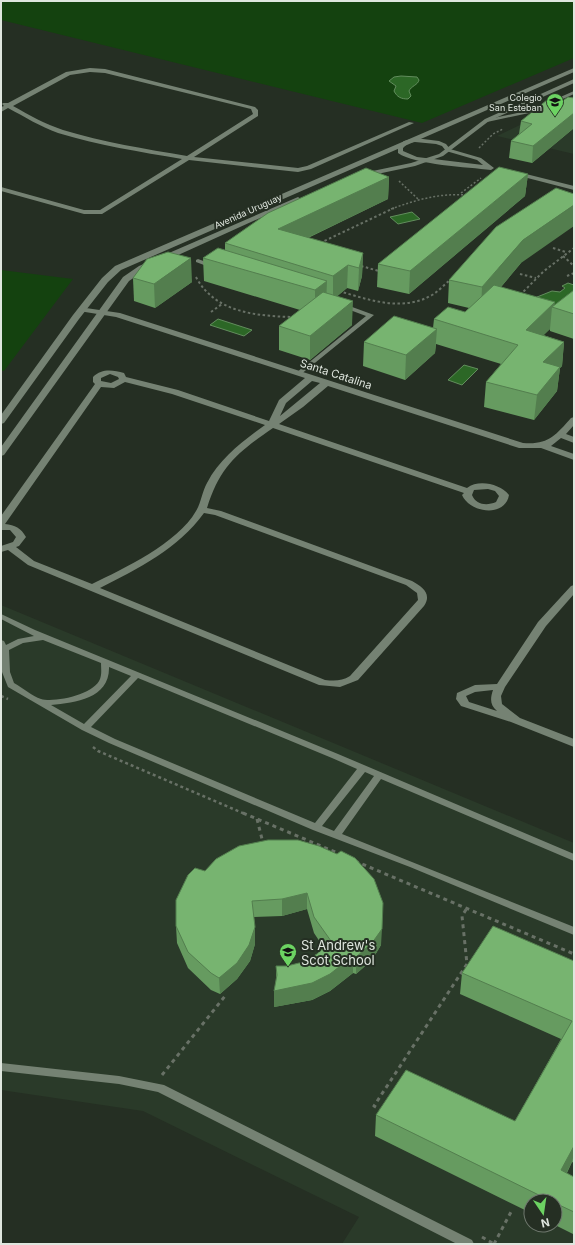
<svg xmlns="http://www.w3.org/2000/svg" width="575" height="1245" viewBox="0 0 575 1245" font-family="Inter,sans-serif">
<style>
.built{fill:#2a3a29;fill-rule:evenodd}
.green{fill:#14420f}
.water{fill:#2c6726;stroke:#628d5d}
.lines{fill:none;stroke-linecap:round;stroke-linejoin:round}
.path-far3{stroke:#687166;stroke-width:1.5;stroke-dasharray:2 2;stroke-linecap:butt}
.path-far2{stroke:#687166;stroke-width:2;stroke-dasharray:2.5 2.5;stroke-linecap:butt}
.path-far1{stroke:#687166;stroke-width:2.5;stroke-dasharray:3 3;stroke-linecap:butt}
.path{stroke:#687166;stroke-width:3;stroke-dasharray:4 4;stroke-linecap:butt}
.service{fill:#758273;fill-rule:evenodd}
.minor{fill:#758273;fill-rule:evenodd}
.secondary{fill:#758273;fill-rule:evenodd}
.wall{fill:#669b60}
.shaded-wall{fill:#537e4e}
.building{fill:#77b470;stroke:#537e4e}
.labels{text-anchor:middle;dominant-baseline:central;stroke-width:4;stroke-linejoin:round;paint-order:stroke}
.far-poi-label{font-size:9px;fill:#dfe6de;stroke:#252f23;text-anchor:end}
.far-street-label{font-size:9px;fill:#dfe6de;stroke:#252f23}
.street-label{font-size:11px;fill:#dfe6de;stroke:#252f23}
.near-poi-label{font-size:13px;fill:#dfe6de;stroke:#252f23;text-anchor:start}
</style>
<rect width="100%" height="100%" fill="#252f23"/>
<g class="built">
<path d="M574 99V154L497 136Z"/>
<path d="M1 605 574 843V1244H342L359 1217 143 1111 1 1090ZM531 1201H555V1225H531Z"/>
</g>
<g class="green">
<path d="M1 1H574V58L422 123 1 20Z"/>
<path d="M1 270 73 279 4 371H1Z"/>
</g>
<g class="water">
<path d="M401 76 417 77 419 80C418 85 411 86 409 91L411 96 408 99C401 99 397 97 394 91L396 86 389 81 394 77Z"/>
<path d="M412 212 420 219 398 224 390 217Z"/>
<path d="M568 283 574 285V291L557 307 537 297 552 291 560 292 565 288 562 286Z"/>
<path d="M218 319 252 330 244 336 210 325Z"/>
<path d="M464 365 478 369 462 385 448 380Z"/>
</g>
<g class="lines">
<g class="path-far3">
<path d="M479 148 493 134 503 129"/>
<path d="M399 181 418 199"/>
<path d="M461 193 481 178"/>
<path d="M391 209C416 200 439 193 466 195"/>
</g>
<g class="path-far2">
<path d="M320 243 394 208"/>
<path d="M553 248 566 252"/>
<path d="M563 256 574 266"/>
<path d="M361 266 379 271"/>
<path d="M520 274 536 278"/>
<path d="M567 276 574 273"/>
<path d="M196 277C215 313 257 316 293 317"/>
<path d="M339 291C369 300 403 312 432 295 439 291 445 284 451 279"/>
<path d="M520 295 544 271 574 248"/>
<path d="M211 312 222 304"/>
</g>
<g class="path-far1">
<path d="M1 696 8 699"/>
<path d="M93 747 98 751 245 814"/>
</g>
<g class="path">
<path d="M243 813 340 854"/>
<path d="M257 819 263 843"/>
<path d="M355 861 574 954"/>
<path d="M162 1075 225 996"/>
<path d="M383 1111 374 1106 467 964 462 916 467 908"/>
<path d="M482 1237 494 1244"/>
<path d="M494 1244 512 1210"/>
</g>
<g class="service">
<path d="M574 91V94L534 112 487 122 484 120 531 110Z"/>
<path d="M198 259 214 265 215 266 212 268 196 262V260Z"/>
<path d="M344 304 374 315 300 375H296V373L366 316 342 307 341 306Z"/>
<path d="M1 614 35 630 338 754 574 854V861L381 779 342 834 574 927V935L410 867 313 830 109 743 82 730 8 687 2 672 1 640 4 641 6 645 18 639 34 636 1 619ZM43 640 101 663C101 668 102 674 100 679 95 694 55 703 41 699 32 696 23 688 14 683L10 672 9 650 23 643ZM109 667 131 676 84 724 51 705C76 703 110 698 109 667ZM138 678 332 758 357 769 315 823 115 739 91 727ZM365 772 374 776 334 831 322 826Z"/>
<path d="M1 1063 119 1076 164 1085 472 1240 474 1244H457L158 1092 119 1084 1 1071Z"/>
</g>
<g class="minor">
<path d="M90 68 105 69 255 107 258 110V116L194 157 298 168 307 166 409 122 414 123 311 169 298 172 189 160 102 214H84L1 191V187L84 210H100L182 159C140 152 98 145 58 133 41 127 25 117 8 108L1 112V107L4 106 2 104 3 103H8L66 72ZM90 72 105 73 251 109 253 114 187 156C145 149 103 142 63 130 45 124 29 115 13 106L70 75Z"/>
<path d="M415 138 439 141 446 144 450 149 481 158 494 168 491 170C468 167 415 165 398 153V146L404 141ZM415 142 436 144 442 146 446 151 477 160 483 165 417 157 403 151V148L408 143Z"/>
<path d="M514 171 574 186V190L512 174 511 173Z"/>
<path d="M79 307 120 313 523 443C548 445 555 436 571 418L574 417V425L566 434 574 437V443L561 438 551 446 574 454V460L541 448H519L328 386 303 407 279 424 467 488C479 479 500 484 509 495 505 518 470 513 462 495L464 493 273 428C238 452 220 466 207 508L221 511 412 581C423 587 432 594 424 606L358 680 340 687 319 685 28 565 8 550 1 552V546L13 542 16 537 10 530H1V516L95 384 93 382V377C102 368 113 370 124 373L126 377 178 390 269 421 279 400 305 378 116 317 79 311ZM110 374 118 377 119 379 111 383 101 381V378ZM312 381 320 383 280 416 286 403ZM125 382 172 394 265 425C243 441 220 458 207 483 202 492 201 503 196 511 178 543 123 569 92 584L34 561 16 547 19 546 26 537C21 528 15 525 5 524L101 387 114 388ZM488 489 495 491 499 496 496 502C487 506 476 505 472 495L474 490ZM204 513 215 515 406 585 417 593 418 600 350 676C342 681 335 681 325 680L100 588C139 568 178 549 204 513Z"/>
<path d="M574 585V594L546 626 505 687 501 696 502 704 520 718 574 739V747L511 722 461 706 456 699 457 693 475 685 497 684 538 622 571 586ZM493 690C490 699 490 705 497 711L469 702 466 696 475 692Z"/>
</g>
<g class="secondary">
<path d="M574 68V72L121 270 108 282 79 319 4 423 1 424V415L73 315 102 278 115 266Z"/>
<path d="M574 79V83L489 121 443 156 415 166 363 177 360 175 363 173 411 163 439 154 485 119Z"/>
<path d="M298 197 301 199 300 200 145 270 129 281 4 455 1 456V447L123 277 139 266Z"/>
</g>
</g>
<g class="wall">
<path d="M574 98V128L532 163 509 158 511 141 519 134 521 121 561 102Z"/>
<path d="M528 174 525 196 409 294 377 287 378 264Z"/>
<path d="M389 177 388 199 308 238 363 253 362 276 358 291 347 288 337 296 352 325 310 360 279 350V326L300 310 204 281 203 258 225 250V243Z"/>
<path d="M521 263 501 287 555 305 574 290V339L550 331V329L543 335 564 342 562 366 560 368 557 391 534 420 484 407 486 382 501 364 436 344 435 353 405 380 363 366 364 342 433 328 434 319 465 312 469 308 448 303 449 280Z"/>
<path d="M133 278 192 282 155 308 134 301Z"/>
<path d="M239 846 381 945 372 960 356 974 353 973 330 991 312 1000 274 1007 276 979V966H287L303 962 317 954 324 948 314 933 307 909 282 916 254 917 255 944 250 961 237 979 220 994 211 990 188 968 177 943 176 926 205 871Z"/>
<path d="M574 961V1163L572 1162 567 1173 574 1177V1231L573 1234 555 1225V1201H531V1213L375 1136 376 1115 515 1121 561 1039 460 994 462 973Z"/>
</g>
<g class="shaded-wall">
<path d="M574 113V128L532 163 533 146Z"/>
<path d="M528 174 525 196 409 294 410 271Z"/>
<path d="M389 177 388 199 278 252V229Z"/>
<path d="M574 205V226L521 263 481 311 482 287 523 240Z"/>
<path d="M363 253 362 276 358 291 359 268Z"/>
<path d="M191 258 192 282 155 308 154 284Z"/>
<path d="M348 265 347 288 333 300V276Z"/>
<path d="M327 281 326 305 315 314V290Z"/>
<path d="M353 301 352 325 310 360V336Z"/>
<path d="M555 302 554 308 552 307 550 329 524 355 526 330Z"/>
<path d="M437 329 435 353 405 380 406 355Z"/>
<path d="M564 342 562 366 560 368 557 391 534 420 537 395 543 362Z"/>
<path d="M307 893V909L282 916V899Z"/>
<path d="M255 927V944L250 961 237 979 220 994 219 978Z"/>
<path d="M382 929 381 945 372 960 356 974V957Z"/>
<path d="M353 956V973L330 991 312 1000 274 1007V991Z"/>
<path d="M574 1146V1154L572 1162 557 1191 561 1170Z"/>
</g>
<g class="building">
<path d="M568 97 574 98V113L533 146 511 141 532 124 521 121 547 100 561 102Z"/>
<path d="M499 167 528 174 410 271 378 264Z"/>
<path d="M366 168 389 177 278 229 363 253 359 268 348 265 333 276 225 243 268 213Z"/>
<path d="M556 188 574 194V205L523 240 482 287 449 280 496 227Z"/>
<path d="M218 248 327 281 315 290 203 258Z"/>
<path d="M168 252 191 258 154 284 133 278 147 259Z"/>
<path d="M494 285 555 302 526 330 564 342 543 362 560 367 537 395 486 382 518 345 434 319 448 307 465 312Z"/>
<path d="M574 290V314L552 307Z"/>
<path d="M323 292 353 301 310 336 279 326Z"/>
<path d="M394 316 437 329 406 355 364 342Z"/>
<path d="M268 840H298L319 846 337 854 341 851 355 858 374 879 383 903 382 929 372 943 356 957 353 956 330 974 312 983 274 991 277 975 276 966H287L303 962 317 954 331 941 314 917 307 893 282 899 252 901 255 927 249 945 237 963 219 978 211 973 188 952 176 926V900L188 875 195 868 205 871 216 859 239 846Z"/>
<path d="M493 926 574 961V1146L561 1170 574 1177V1212L555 1203V1201H551L376 1115 406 1070 515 1121 572 1021 462 973Z"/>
</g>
<defs>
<symbol id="school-pin" viewBox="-11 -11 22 30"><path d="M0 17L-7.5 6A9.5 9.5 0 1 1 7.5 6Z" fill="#6cd362" stroke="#252f23"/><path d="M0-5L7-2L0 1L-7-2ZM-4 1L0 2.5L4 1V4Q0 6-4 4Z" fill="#111"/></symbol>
</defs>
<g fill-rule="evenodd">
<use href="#school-pin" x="545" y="92" width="20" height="27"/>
<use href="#school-pin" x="278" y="942" width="20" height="27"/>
</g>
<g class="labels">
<g class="far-poi-label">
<text x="542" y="97">Colegio<tspan x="542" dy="10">San Esteban</tspan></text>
</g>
<g class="far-street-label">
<text transform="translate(248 211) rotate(-24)">Avenida Uruguay</text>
</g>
<g class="street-label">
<text transform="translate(336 374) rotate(18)">Santa Catalina</text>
</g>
<g class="near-poi-label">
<text x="301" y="945">St Andrew's<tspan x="301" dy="15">Scot School</tspan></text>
</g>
</g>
<rect width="575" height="1245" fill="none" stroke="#dfe6de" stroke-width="4"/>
<g transform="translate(543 1213) rotate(167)"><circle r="19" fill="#252f23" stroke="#6f786e"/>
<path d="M0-3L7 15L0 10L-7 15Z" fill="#6cd362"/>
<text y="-6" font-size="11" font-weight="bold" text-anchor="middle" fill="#dfe6de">N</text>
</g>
</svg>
